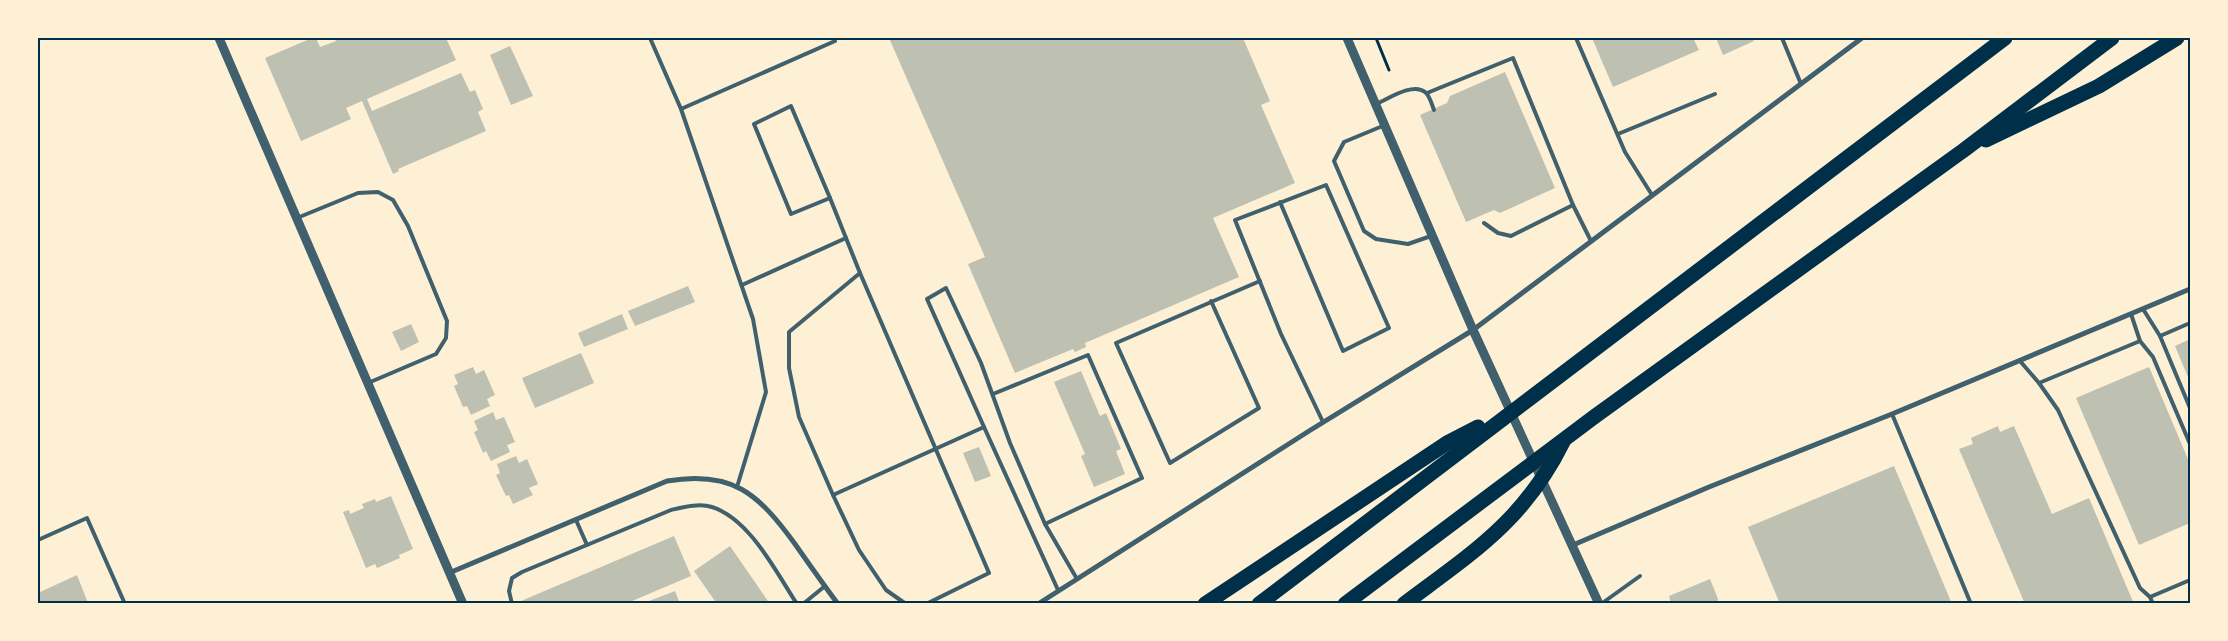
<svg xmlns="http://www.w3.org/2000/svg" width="2228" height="641" viewBox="0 0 2228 641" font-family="'DejaVu Sans',sans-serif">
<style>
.building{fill:#bec0b2}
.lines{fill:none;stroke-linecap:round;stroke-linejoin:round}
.path{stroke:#003049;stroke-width:3}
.service{stroke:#3f606c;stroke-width:4}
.minor{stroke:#3f606c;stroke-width:5}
.tertiary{stroke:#3f606c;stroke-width:9}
.motorway{stroke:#003049;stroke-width:15}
.neatline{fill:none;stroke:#003049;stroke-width:2}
</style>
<rect width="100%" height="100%" fill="#fdf0d5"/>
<g class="building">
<path d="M312 38H316L320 47 336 41 334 38H446L456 60 367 99 372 111 461 73 470 92 475 90 483 109 478 112 486 131 398 169 399 171 393 174 362 101 346 108 351 119 301 141 265 58Z"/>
<path d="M889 38H1243L1270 101 1261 105 1295 183 1213 218 1239 277 1085 343 1086 347 1075 352 1073 349 1015 373 968 264 985 257Z"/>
<path d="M1592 38H1693L1699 50 1613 87Z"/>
<path d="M1716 38H1752L1754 41 1723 55Z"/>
<path d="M510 46 533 96 511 105 490 55Z"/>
<path d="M1505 72 1555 188 1500 213 1494 210 1466 222 1420 115 1447 103 1450 96Z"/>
<path d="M688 286 695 302 635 326 628 311Z"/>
<path d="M622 314 628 329 584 347 578 333Z"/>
<path d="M411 324 419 342 401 351 392 332Z"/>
<path d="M2190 339V382L2175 346Z"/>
<path d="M581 353 594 383 535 408 522 378Z"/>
<path d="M473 367 476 374 484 370 495 395 487 399 490 406 471 415 467 406 463 407 454 386 458 384 454 375Z"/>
<path d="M2149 367 2190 464V523L2139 545 2076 398Z"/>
<path d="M1081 371 1100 416 1106 413 1121 449 1116 451 1125 474 1094 487 1081 456 1085 454 1054 382Z"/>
<path d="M493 412 496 420 504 417 515 442 507 445 510 452 491 461 486 451 483 453 474 432 478 430 474 421Z"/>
<path d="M1998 426 2000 432 2014 426 2052 514 2089 498 2134 604H2025L1959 449 1973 444 1971 438Z"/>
<path d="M979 447 991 476 975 482 963 453Z"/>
<path d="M516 456 519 463 527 459 538 484 529 488 533 495 513 504 509 495 506 496 496 475 500 473 497 464Z"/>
<path d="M1894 466 1952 604H1780L1748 527Z"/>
<path d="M391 496 413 549 399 555 400 558 377 568 375 564 366 568 343 512 349 510 350 514 364 508 362 504 375 499 376 502Z"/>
<path d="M674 536 691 576 625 604H523L521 601Z"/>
<path d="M730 546 770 604H717L694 571Z"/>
<path d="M77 575 88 603 91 601 92 604H38V593Z"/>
<path d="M1710 579 1718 599 1717 604H1671L1669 596Z"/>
<path d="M675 591 680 604H644V603Z"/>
</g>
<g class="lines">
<path class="path" d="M1376 38 1389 70"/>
<g class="service">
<path d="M650 38 681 109 753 319 766 392 737 487"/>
<path d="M1576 38 1625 152 1652 195"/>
<path d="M1782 38 1801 84"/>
<path d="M1427 93 1513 58 1573 205"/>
<path d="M1376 104C1388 99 1413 82 1425 92 1430 96 1432 105 1434 110"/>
<path d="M791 106 830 198 791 214 754 124Z"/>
<path d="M681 109 835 41"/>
<path d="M1385 125 1344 142 1334 161 1364 231 1376 239 1408 244 1431 236"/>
<path d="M1618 134 1715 94"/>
<path d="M830 198 860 273 789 332V368L799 417 833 495 984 427 927 299 946 288 981 363 1010 443 1045 524 1077 579"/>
<path d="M1280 202 1343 351 1389 328 1326 185 1235 220 1281 334 1323 422"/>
<path d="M297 218 358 193 378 192 393 200 408 226 447 321 446 338 436 354 368 383"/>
<path d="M1484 223 1498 233 1511 236 1573 205 1591 241"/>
<path d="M860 273 989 573 926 604"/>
<path d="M742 285 846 238"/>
<path d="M1211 301 1259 408 1170 463 1116 343 1260 281"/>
<path d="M2143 309 2160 336 2190 323"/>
<path d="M2160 336 2190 408"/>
<path d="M2140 341 2153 357 2190 444"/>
<path d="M2020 361 2039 383 2140 341 2131 314"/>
<path d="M2039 383 2058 410 2140 588 2150 597"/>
<path d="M993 394 1088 355 1142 478 1045 524"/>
<path d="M1892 414 1971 604"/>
<path d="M984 427 1058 590"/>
<path d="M833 495 859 550 886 590 906 604"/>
<path d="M576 520 587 545"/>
<path d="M38 540 87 518 125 604"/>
<path d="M512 604 509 591 512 578 522 572 671 510C684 507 699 503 712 507 750 519 776 572 797 604"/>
<path d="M803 604 825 586"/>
<path d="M1601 604 1640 576"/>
<path d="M2153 604 2150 597 2190 580"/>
</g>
<g class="minor">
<path d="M1573 545 1709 487 1892 414 2190 289"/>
<path d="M449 573 667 481C732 470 758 493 795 544 809 564 823 584 838 604"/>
<path d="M1038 604 1309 431 1473 330 1862 38"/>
</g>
<g class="tertiary">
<path d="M219 38 463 604"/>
<path d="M1347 38 1473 330 1599 604"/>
</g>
<g class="motorway">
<path d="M1986 140 2099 86 2177 38"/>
<path d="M1205 604 1447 443 1478 427"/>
<path d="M1259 604 2005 38"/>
<path d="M1345 604 1594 417 1964 150 2112 38"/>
<path d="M1404 604C1472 553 1524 521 1563 442"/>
</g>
</g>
<rect width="2228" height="641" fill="none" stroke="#fdf0d5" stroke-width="78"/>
<rect x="39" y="39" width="2150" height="563" class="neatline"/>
</svg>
